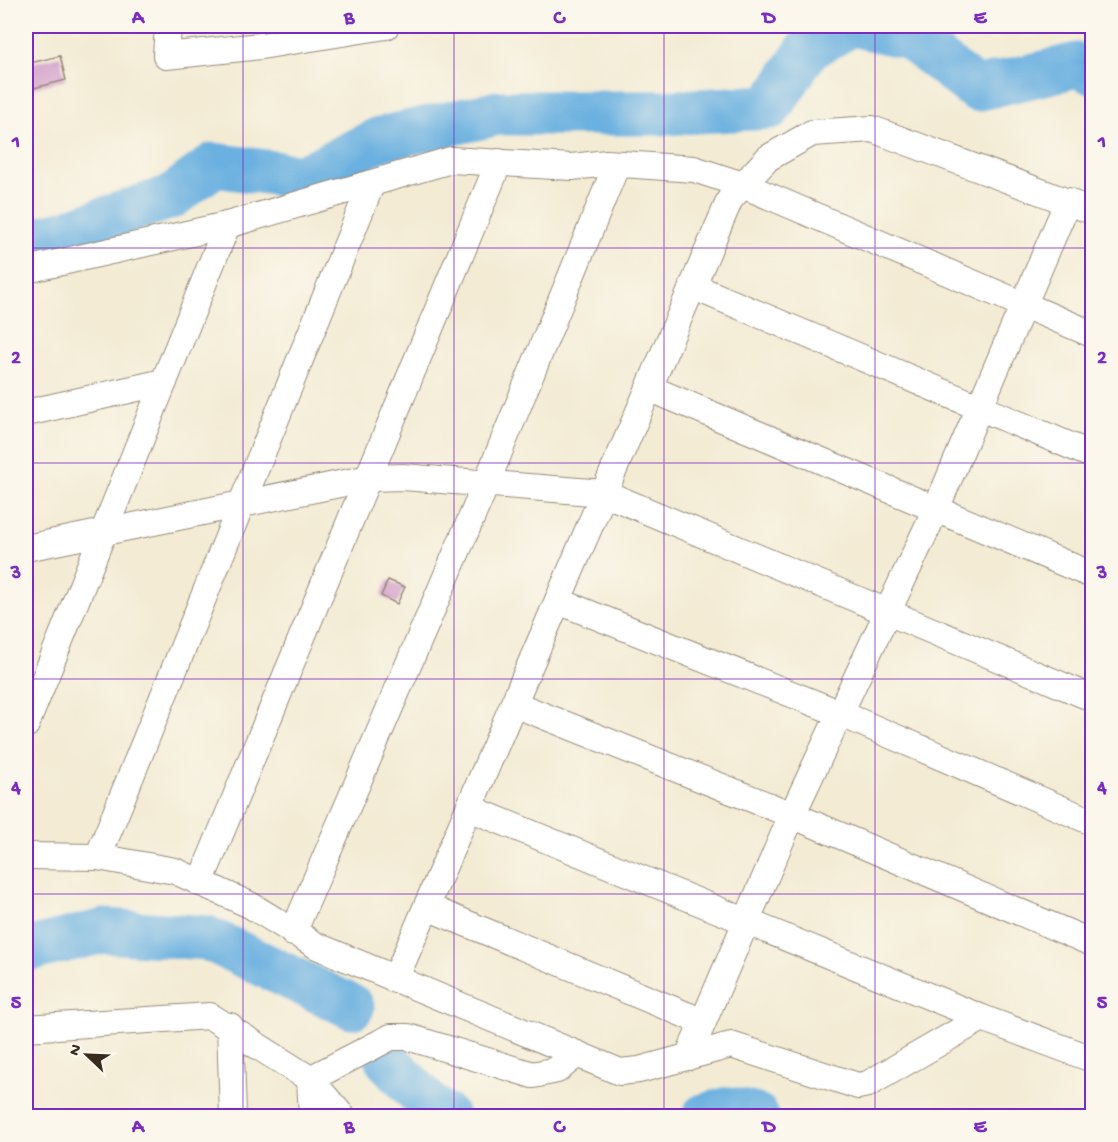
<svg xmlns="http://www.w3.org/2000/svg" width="1118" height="1142" viewBox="0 0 1118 1142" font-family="'Gochi Hand',sans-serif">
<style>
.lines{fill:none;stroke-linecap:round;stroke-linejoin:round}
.river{stroke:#6ab0e0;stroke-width:45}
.building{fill:#d097c6}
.street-casing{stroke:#978a79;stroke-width:28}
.street{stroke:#fff;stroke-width:26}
.grid{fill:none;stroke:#7b2cbf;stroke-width:1.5;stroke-opacity:0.55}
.neatline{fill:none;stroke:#7b2cbf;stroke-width:2}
.grid-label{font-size:20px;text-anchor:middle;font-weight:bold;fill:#7b2cbf}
</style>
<rect width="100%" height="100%" fill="#fbf7ec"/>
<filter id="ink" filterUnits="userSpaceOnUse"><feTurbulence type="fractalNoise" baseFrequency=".0167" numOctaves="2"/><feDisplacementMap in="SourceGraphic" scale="12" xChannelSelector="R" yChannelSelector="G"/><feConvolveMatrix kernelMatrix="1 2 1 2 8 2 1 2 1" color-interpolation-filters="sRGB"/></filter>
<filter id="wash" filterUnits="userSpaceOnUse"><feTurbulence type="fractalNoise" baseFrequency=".008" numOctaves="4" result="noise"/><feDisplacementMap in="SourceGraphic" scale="24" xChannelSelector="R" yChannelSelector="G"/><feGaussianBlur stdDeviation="1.35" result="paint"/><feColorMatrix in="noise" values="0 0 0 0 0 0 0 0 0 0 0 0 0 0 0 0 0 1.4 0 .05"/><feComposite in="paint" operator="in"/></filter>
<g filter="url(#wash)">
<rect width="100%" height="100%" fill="#f3ebd4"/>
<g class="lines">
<g class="river">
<path d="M862 26 909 37 976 89 1077 65 1092 72"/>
<path d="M26 242 66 232 171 197 214 165 303 177 380 139 498 113H661L770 107 808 49 848 26"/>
<path d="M26 950 104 931 207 938 352 1007"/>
<path d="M387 1060 431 1106 446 1116"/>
<path d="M704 1116 729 1109 757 1116"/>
</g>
</g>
<g id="blocks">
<g class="building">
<path d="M60 56 66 80 26 90V64Z"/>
<path d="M388 580 405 587 397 604 381 596Z"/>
</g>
</g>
</g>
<g filter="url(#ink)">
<use href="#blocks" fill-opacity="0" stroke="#978a79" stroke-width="1.5"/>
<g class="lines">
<defs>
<g id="street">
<path d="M168 26 166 56 261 46 386 26"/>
<path d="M26 270 227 225 451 160 572 167 607 163 694 169 743 185 1092 334"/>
<path d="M692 286 1092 455"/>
<path d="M649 388 1092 575"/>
<path d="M26 413 164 382"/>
<path d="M26 548 369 478 403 477 604 493 1092 698"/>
<path d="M558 601 839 713 1092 822"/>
<path d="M514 704 792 815 1092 943"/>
<path d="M26 725 227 225"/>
<path d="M469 808 982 1018 1092 1059"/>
<path d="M26 856 98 857 175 871 250 905 317 946 620 1072 639 1070 731 1045 858 1086 868 1084 982 1018"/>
<path d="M98 857 371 185"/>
<path d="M200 883 499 162"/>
<path d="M427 907 703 1022"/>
<path d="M293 933 486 484 617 164"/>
<path d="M395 980 730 199 768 158 812 133 872 129 1092 211"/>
<path d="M230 1026 233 1116"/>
<path d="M26 1028 210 1016 310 1079 342 1116"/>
<path d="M688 1057 792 815 936 509 1068 201"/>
<path d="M312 1116 310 1079 391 1037H408L533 1075 557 1070 577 1054"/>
</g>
</defs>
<use href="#street" class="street-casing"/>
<use href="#street" class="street"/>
</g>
</g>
<path class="grid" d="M243 26V1116M454 26V1116M664 26V1116M875 26V1116M26 248H1092M26 463H1092M26 679H1092M26 894H1092"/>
<rect width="1118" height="1142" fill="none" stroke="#fbf7ec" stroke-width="66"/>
<g transform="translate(87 1055) rotate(293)" stroke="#fbf7ec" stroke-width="4.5" paint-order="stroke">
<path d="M0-4.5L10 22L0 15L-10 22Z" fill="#3b2a1e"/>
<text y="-9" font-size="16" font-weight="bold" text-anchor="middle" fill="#3b2a1e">N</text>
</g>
<rect x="33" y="33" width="1052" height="1076" class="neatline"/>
<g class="grid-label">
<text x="138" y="23">A</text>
<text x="349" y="23">B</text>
<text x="559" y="23">C</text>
<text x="769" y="23">D</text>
<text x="980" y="23">E</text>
<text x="16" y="147">1</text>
<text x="1102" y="147">1</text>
<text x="16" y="363">2</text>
<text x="1102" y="363">2</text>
<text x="16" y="578">3</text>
<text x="1102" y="578">3</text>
<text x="16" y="793">4</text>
<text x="1102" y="793">4</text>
<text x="16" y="1008">5</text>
<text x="1102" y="1008">5</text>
<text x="138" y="1132">A</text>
<text x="349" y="1132">B</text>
<text x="559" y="1132">C</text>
<text x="769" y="1132">D</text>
<text x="980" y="1132">E</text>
</g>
</svg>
